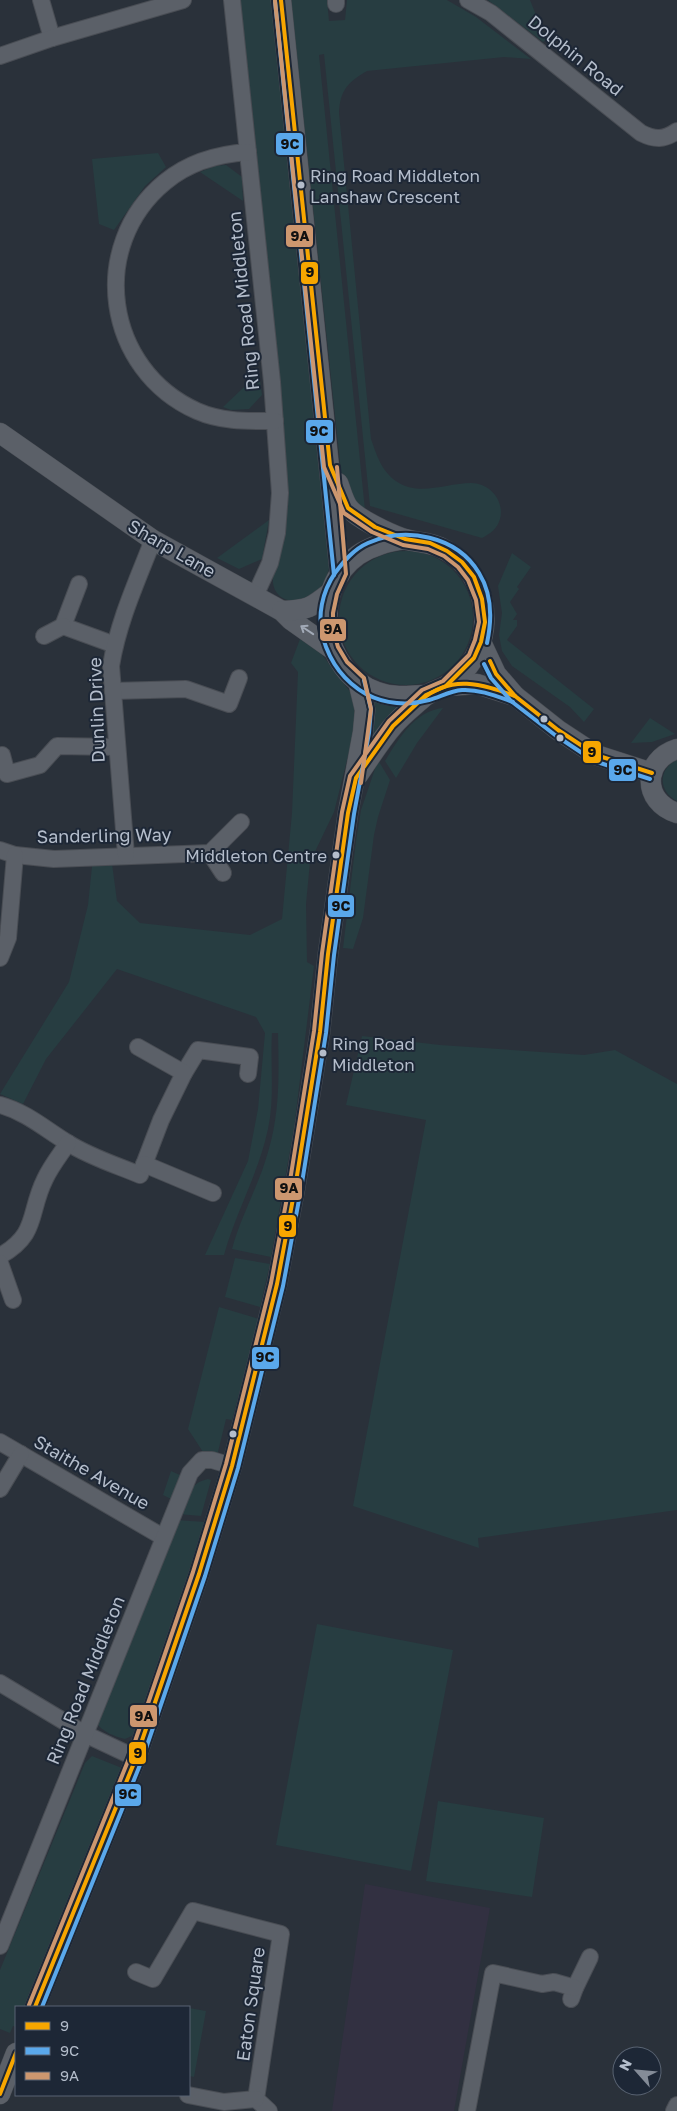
<svg xmlns="http://www.w3.org/2000/svg" width="677" height="2111" viewBox="0 0 677 2111" font-family="'Golos Text',sans-serif">
<style>
.medical{fill:#323041}
.green{fill:#273d41}
.lines{fill:none;stroke-linecap:round;stroke-linejoin:round}
.minor-casing{stroke:#494d54;stroke-width:18}
.tertiary-casing{stroke:#494d54;stroke-width:21}
.minor{stroke:#5b6068;stroke-width:16}
.tertiary{stroke:#5b6068;stroke-width:20}
.bus-1-casing{stroke:#1d2736;stroke-width:8}
.bus-2-casing{stroke:#1d2736;stroke-width:8}
.bus-3-casing{stroke:#1d2736;stroke-width:8}
.bus-1{stroke:#f7a600;stroke-width:4}
.bus-2{stroke:#5aa8eb;stroke-width:4}
.bus-3{stroke:#cd976f;stroke-width:4}
.oneway{stroke:#a2aab7}
.bus-dot{fill:#b4bdcb;stroke:#1d2736;stroke-width:2}
.labels{text-anchor:middle;dominant-baseline:central;stroke-width:4;stroke-linejoin:round;paint-order:stroke}
.bus-label{font-size:17px;fill:#b4bdcb;stroke:#1d2736;text-anchor:start}
.street-label{font-size:18px;fill:#b4bdcb;stroke:#1d2736}
.line-badge{stroke:#1d2736;stroke-width:2}
.pale-badge-label{font-size:14px;text-anchor:middle;font-weight:bold;fill:#111}
</style>
<rect width="100%" height="100%" fill="#2a313a"/>
<path class="medical" d="M365 1884 490 1908 454 2111H332Z"/>
<g class="green">
<path d="M239 0H272L331 559C329 569 327 580 320 588 302 610 266 603 274 571L282 416 252 106Z"/>
<path d="M291 0H327L329 21 345 20 347 0H447L476 17 531 59 504 57 367 71C348 82 340 90 339 113L371 439C377 456 382 473 399 483 421 496 447 483 471 483 489 483 505 500 500 519 497 529 491 533 482 538L370 506 324 54 319 55 365 510 362 511 342 481Z"/>
<path d="M488 0H530L546 40 543 42Z"/>
<path d="M158 153 166 167 145 186 114 230 99 224 92 159Z"/>
<path d="M226 165 242 177 243 201 200 172 215 166Z"/>
<path d="M259 373 262 395 249 409 231 410 223 407Z"/>
<path d="M269 520 262 559 239 569 217 558Z"/>
<circle cx="406" cy="618" r="67"/>
<path d="M512 553 531 567 517 587 519 589 510 602 517 614 513 620H517V626L507 640 594 709 584 722 570 707 512 666 502 651 499 635 502 613 498 586Z"/>
<path d="M300 639 320 652 351 693 357 706 355 728 334 812 310 862 306 904 307 962 314 966 294 1128 271 1257 232 1249C241 1216 259 1185 268 1152 280 1113 279 1073 278 1033H272C270 1064 275 1097 268 1129 259 1172 236 1212 224 1255H205L248 1161 258 1109 265 1033 256 1017 117 969 46 1059 23 1104 0 1094 69 982 88 905 93 857 111 856 117 901 140 923 250 935 282 919 292 813 298 672 291 663Z"/>
<path d="M369 699 385 704 402 707 368 755Z"/>
<path d="M443 708 417 743 396 778 385 761C399 738 415 711 443 708Z"/>
<path d="M650 718 675 734 652 742 631 743Z"/>
<path d="M378 760 390 780 378 817 374 835 363 918 353 949 343 948 356 841 361 810Z"/>
<path d="M677 760V801C658 791 658 769 677 760Z"/>
<path d="M362 1036 440 1045 584 1055 615 1050 677 1084V1510L478 1538 479 1548 353 1506 426 1120 346 1105Z"/>
<path d="M235 1258 270 1264 260 1307 225 1297Z"/>
<path d="M219 1307 259 1319 232 1420 226 1419 217 1456 203 1452 188 1429Z"/>
<path d="M171 1471 182 1476 171 1499 163 1495Z"/>
<path d="M208 1479 211 1480 201 1516 178 1514C186 1498 189 1483 208 1479Z"/>
<path d="M176 1520 205 1522 175 1621 134 1735 125 1739C115 1737 101 1731 96 1722Z"/>
<path d="M317 1624 453 1650 411 1871 276 1845Z"/>
<path d="M92 1756 122 1768 28 2007H16V2027L13 2026 10 2033 0 2029V1970L85 1763Z"/>
<path d="M438 1801 544 1818 532 1897 426 1881Z"/>
<path d="M189 2008 206 2011 194 2077 189 2076Z"/>
</g>
<g class="lines">
<defs>
<g id="minor">
<path d="M41 0 52 38"/>
<path d="M232 0 272 382 280 493 277 533 270 563 255 596"/>
<path d="M336 0V4"/>
<path d="M468 0 491 13 641 133C655 140 664 140 677 131"/>
<path d="M0 56 52 38 183 0"/>
<path d="M248 152C218 154 189 162 165 182 87 246 105 370 197 411 222 422 248 421 275 421"/>
<path d="M79 584 63 626 115 645"/>
<path d="M44 636 63 626"/>
<path d="M113 691 186 689 229 704 239 678"/>
<path d="M2 755 7 774 40 765 57 746 116 747"/>
<path d="M0 850 15 855 54 859 210 853 241 822"/>
<path d="M210 853 223 873"/>
<path d="M126 855 111 666C118 622 137 581 153 540"/>
<path d="M0 958 8 938 15 855"/>
<path d="M184 1073 198 1050 250 1057 248 1074"/>
<path d="M0 1105C26 1112 45 1129 68 1143 90 1157 116 1165 140 1175L161 1120 184 1073 138 1047"/>
<path d="M144 1164 213 1193"/>
<path d="M0 1256C39 1234 28 1213 45 1179 51 1166 60 1155 68 1143"/>
<path d="M0 1263 13 1300"/>
<path d="M0 1442 163 1537"/>
<path d="M0 1489 21 1454"/>
<path d="M0 1683 85 1734 136 1758"/>
<path d="M0 1946 190 1473 202 1460H212L232 1466"/>
<path d="M136 1972 153 1979 193 1911 281 1934 256 2099 269 2111"/>
<path d="M571 1999 575 1988 590 1957"/>
<path d="M188 2095 224 2102 256 2099"/>
<path d="M467 2111 493 1973 542 1984 554 1982 575 1988"/>
<path d="M674 2111 677 2105"/>
</g>
<g id="tertiary">
<path d="M281 0 340 574"/>
<path d="M0 433 153 540 282 611 291 620 332 649"/>
<path d="M338 483C341 490 343 500 348 507 357 519 390 534 404 539 419 543 434 542 447 551 483 572 495 622 474 658 468 668 455 682 444 687 437 690 430 692 424 697 414 706 402 715 393 726 380 741 369 759 358 775"/>
<path d="M405 539C388 542 373 545 358 555 309 589 321 672 377 692 393 698 410 696 426 695"/>
<path d="M282 611C308 610 311 608 331 592"/>
<path d="M481 642 496 674 515 696 558 730 596 755 652 773"/>
<path d="M446 686 477 684 515 696"/>
<path d="M677 749C642 760 642 802 677 813"/>
<path d="M35 2007 136 1758 199 1574 232 1466 277 1284 295 1188 320 1032 328 954 348 813 363 732 365 710 358 681"/>
<path d="M0 2094 16 2053"/>
</g>
</defs>
<use href="#minor" class="minor-casing"/>
<use href="#tertiary" class="tertiary-casing"/>
<use href="#minor" class="minor"/>
<use href="#tertiary" class="tertiary"/>
<defs>
<g id="bus-1">
<path d="M490 661 496 674 515 696 558 730 596 755 652 773"/>
<path d="M421 700C452 674 481 684 515 696"/>
<path d="M35 2007 136 1758 199 1574 232 1466 277 1284 295 1188 320 1032 328 954 348 813 356 778 393 726 426 695 446 686 474 658 481 642 485 622 482 599 474 577 462 562 447 551 430 543 405 539 375 527 348 508 330 465 281 0"/>
<path d="M0 2094 16 2053"/>
</g>
<g id="bus-2">
<path d="M275 1 334 575"/>
<path d="M487 643C492 620 492 594 479 573 457 536 406 526 368 543 354 549 344 561 335 573 322 592 317 616 323 638 330 662 345 682 366 694 385 704 408 706 429 700 440 697 450 691 462 690 479 689 496 696 513 702"/>
<path d="M484 664 491 678 511 701 555 735 594 761 650 779"/>
<path d="M42 2007 142 1760 205 1576 238 1468 283 1286 301 1189 326 1033 334 955 354 814 369 733 371 709 364 680"/>
</g>
<g id="bus-3">
<path d="M337 467 346 574 337 594 333 613V630L338 647 347 662 364 678 371 709 361 783"/>
<path d="M29 2005 130 1756 193 1572 226 1464 271 1283 289 1187 314 1031 322 953 342 812 350 776 389 721 422 690 443 681 469 655 475 640 479 622 476 600 468 580 458 567 444 556 428 549 403 545 372 532 344 513 324 467 275 1"/>
</g>
</defs>
<use href="#bus-1" class="bus-1-casing"/>
<use href="#bus-2" class="bus-2-casing"/>
<use href="#bus-3" class="bus-3-casing"/>
<use href="#bus-1" class="bus-1"/>
<use href="#bus-2" class="bus-2"/>
<use href="#bus-3" class="bus-3"/>
</g>
<defs><path id="oneway-shaft" d="M-6 0H5M1.5-3L5.5 0L1.5 3" fill="none" stroke-width="1.6" stroke-linecap="round" stroke-linejoin="round" transform="scale(1.25)"/></defs>
<use class="oneway" href="#oneway-shaft" transform="translate(307 630) rotate(-146)"/>
<g class="bus-dot">
<circle cx="301" cy="185" r="4.5"/>
<circle cx="544" cy="719" r="4.5"/>
<circle cx="560" cy="738" r="4.5"/>
<circle cx="336" cy="855" r="4.5"/>
<circle cx="323" cy="1053" r="4.5"/>
<circle cx="233" cy="1434" r="4.5"/>
</g>
<g class="labels">
<g class="bus-label">
<text x="310" y="175">Ring Road Middleton<tspan x="310" dy="21">Lanshaw Crescent</tspan></text>
<text x="327" y="855" text-anchor="end">Middleton Centre</text>
<text x="332" y="1043">Ring Road<tspan x="332" dy="21">Middleton</tspan></text>
</g>
<g class="street-label">
<text transform="translate(576 55) rotate(39)">Dolphin Road</text>
<text transform="translate(243 301) rotate(-96)">Ring Road Middleton</text>
<text transform="translate(172 548) rotate(30)">Sharp Lane</text>
<text transform="translate(96 710) rotate(-92)">Dunlin Drive</text>
<text transform="translate(104 835) rotate(-1)">Sanderling Way</text>
<text transform="translate(92 1472) rotate(30)">Staithe Avenue</text>
<text transform="translate(85 1680) rotate(-68)">Ring Road Middleton</text>
<text transform="translate(250 2004) rotate(-82)">Eaton Square</text>
</g>
</g>
<g class="line-badge">
<rect x="275" y="132" width="29" height="24" rx="5" fill="#5aa8eb"/>
<rect x="285" y="224" width="29" height="24" rx="5" fill="#cd976f"/>
<rect x="300" y="261" width="19" height="24" rx="5" fill="#f7a600"/>
<rect x="305" y="419" width="29" height="25" rx="5" fill="#5aa8eb"/>
<rect x="319" y="618" width="28" height="24" rx="5" fill="#cd976f"/>
<rect x="582" y="740" width="20" height="24" rx="5" fill="#f7a600"/>
<rect x="608" y="758" width="29" height="24" rx="5" fill="#5aa8eb"/>
<rect x="327" y="894" width="28" height="24" rx="5" fill="#5aa8eb"/>
<rect x="274" y="1177" width="29" height="24" rx="5" fill="#cd976f"/>
<rect x="278" y="1214" width="19" height="24" rx="5" fill="#f7a600"/>
<rect x="251" y="1346" width="29" height="24" rx="5" fill="#5aa8eb"/>
<rect x="129" y="1704" width="29" height="24" rx="5" fill="#cd976f"/>
<rect x="128" y="1741" width="19" height="24" rx="5" fill="#f7a600"/>
<rect x="114" y="1783" width="28" height="24" rx="5" fill="#5aa8eb"/>
</g>
<g class="pale-badge-label">
<text x="290" y="149">9C</text>
<text x="300" y="241">9A</text>
<text x="310" y="277">9</text>
<text x="319" y="436">9C</text>
<text x="333" y="634">9A</text>
<text x="592" y="757">9</text>
<text x="623" y="775">9C</text>
<text x="341" y="911">9C</text>
<text x="289" y="1193">9A</text>
<text x="288" y="1231">9</text>
<text x="265" y="1362">9C</text>
<text x="144" y="1721">9A</text>
<text x="138" y="1758">9</text>
<text x="128" y="1799">9C</text>
</g>
<rect x="15" y="2006" width="175" height="90" fill="#1d2736" stroke="#596372"/>
<rect x="25" y="2022" width="25" height="8" fill="#f7a600" stroke="#596372"/>
<text x="60" y="2031" font-size="15" fill="#b4bdcb">9</text>
<rect x="25" y="2047" width="25" height="8" fill="#5aa8eb" stroke="#596372"/>
<text x="60" y="2056" font-size="15" fill="#b4bdcb">9C</text>
<rect x="25" y="2072" width="25" height="8" fill="#cd976f" stroke="#596372"/>
<text x="60" y="2081" font-size="15" fill="#b4bdcb">9A</text>
<g transform="translate(637 2071) rotate(297)"><circle r="24" fill="#1d2736" stroke="#596372"/>
<path d="M0-4L9 19L0 12L-9 19Z" fill="#848c98"/>
<text y="-8" font-size="14" font-weight="bold" text-anchor="middle" fill="#b4bdcb">N</text>
</g>
</svg>
